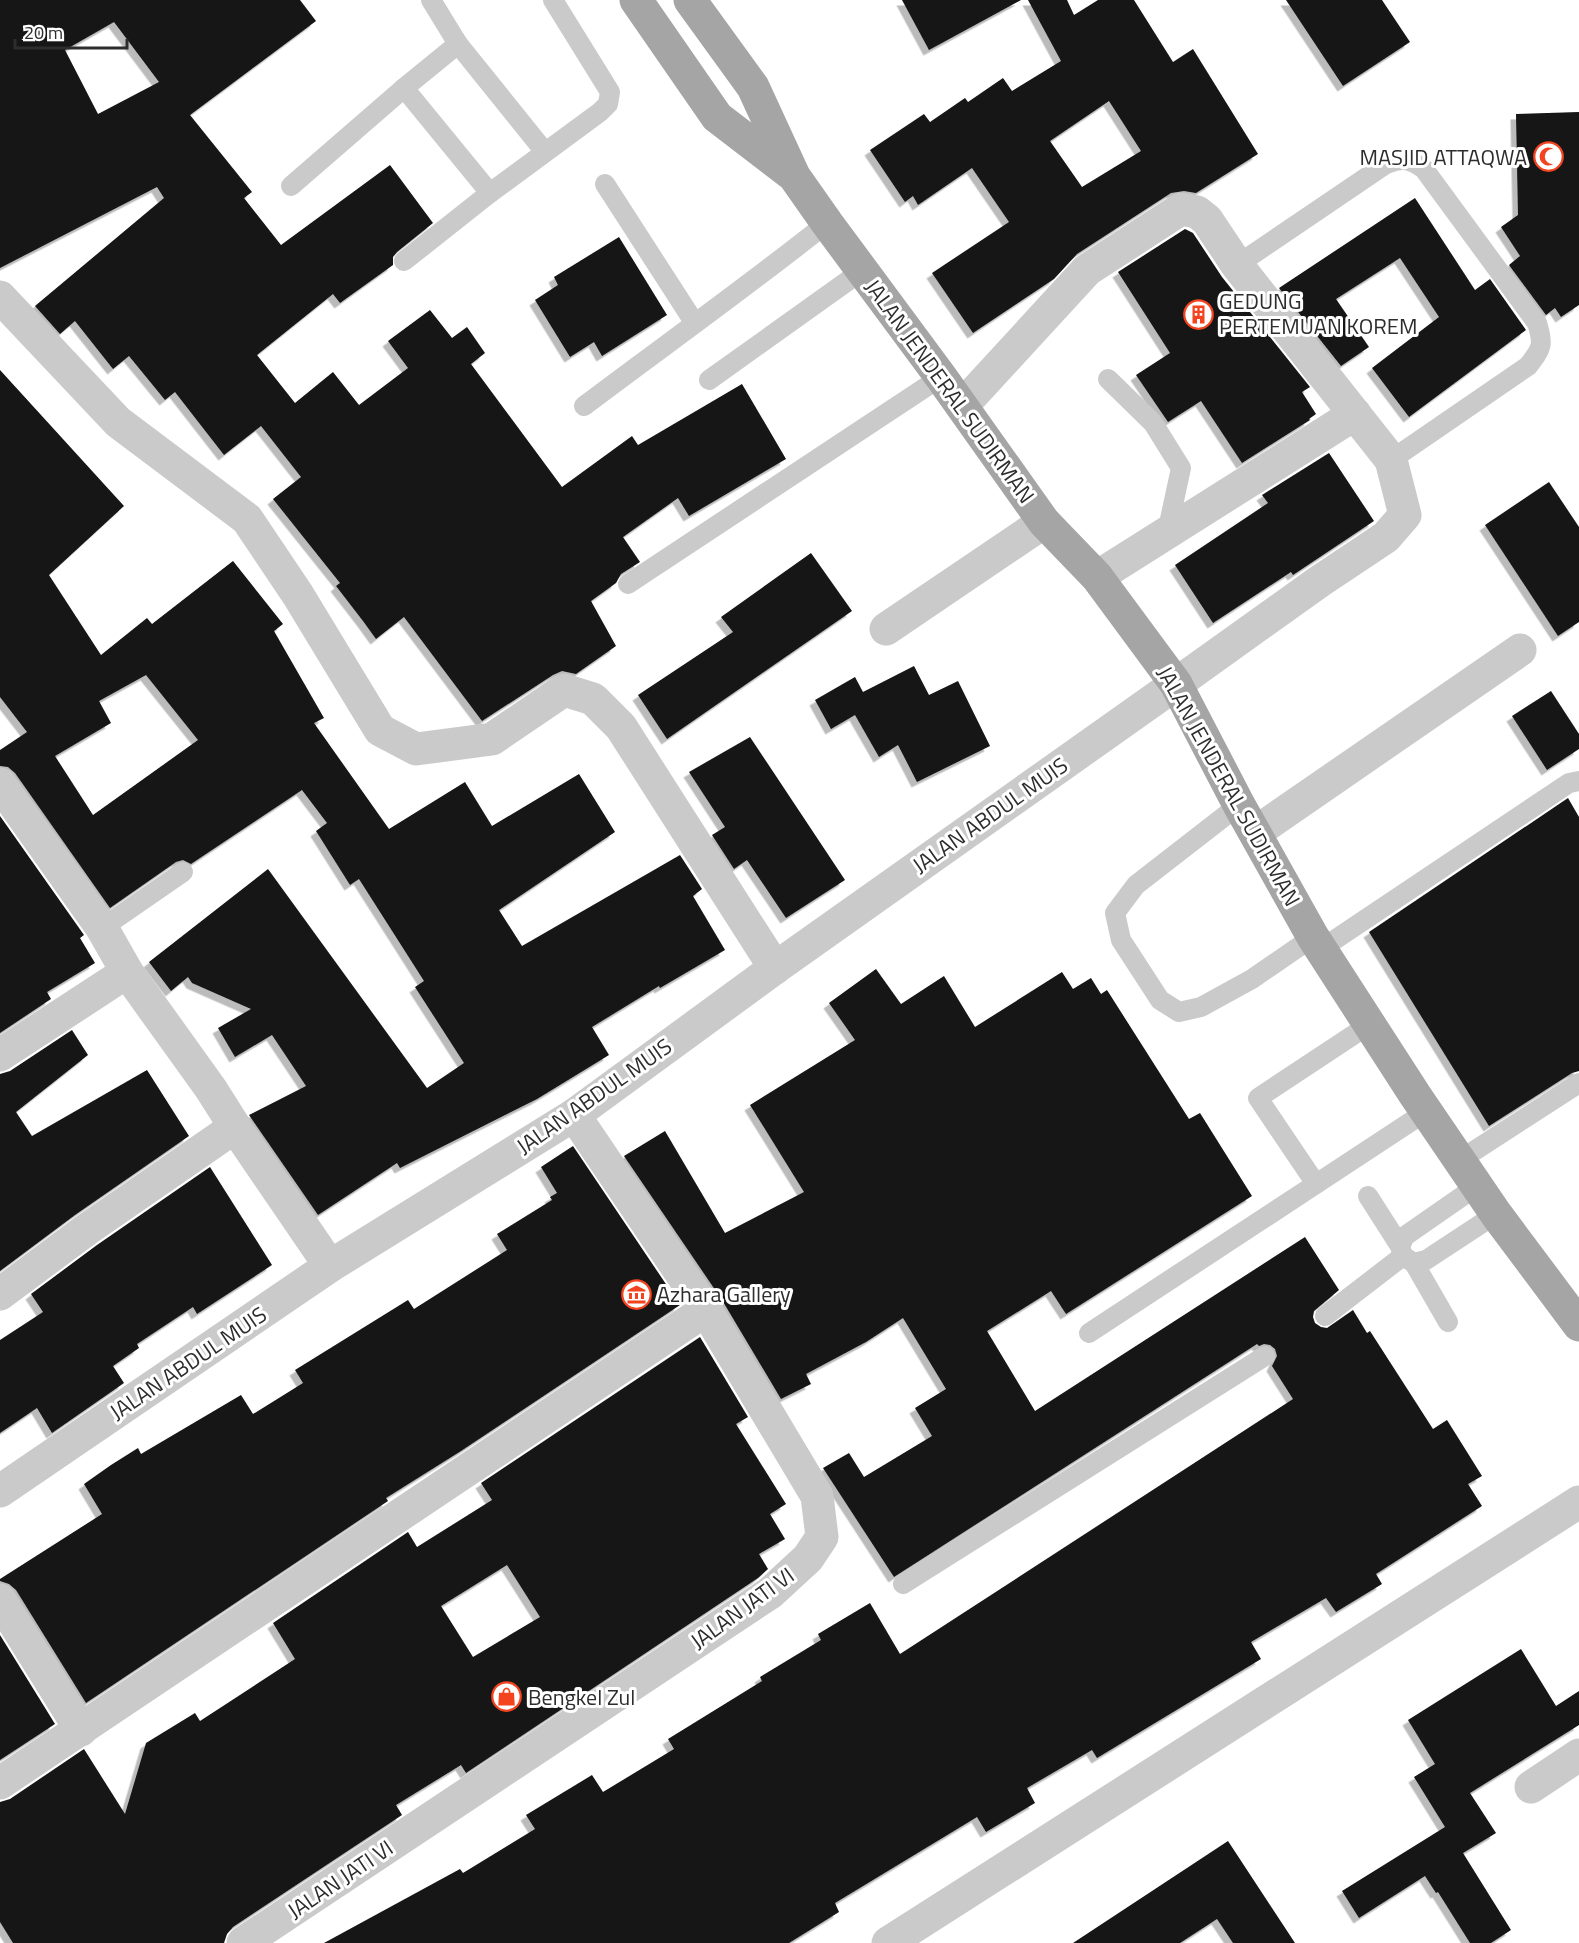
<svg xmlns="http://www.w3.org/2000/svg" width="1579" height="1943" viewBox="0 0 1579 1943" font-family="'Titillium Web',sans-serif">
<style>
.building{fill:#141414;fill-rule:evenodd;filter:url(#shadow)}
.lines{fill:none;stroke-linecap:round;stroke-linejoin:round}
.service{stroke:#cacaca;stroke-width:20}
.minor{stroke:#cacaca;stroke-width:33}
.tertiary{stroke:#cacaca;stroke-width:33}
.primary{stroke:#a5a5a5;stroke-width:33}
.labels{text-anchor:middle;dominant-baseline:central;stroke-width:6;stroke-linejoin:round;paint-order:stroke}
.poi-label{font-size:22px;fill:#2d2d2d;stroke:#fff;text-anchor:start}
.street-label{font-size:22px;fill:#2d2d2d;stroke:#fff}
</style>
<defs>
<filter id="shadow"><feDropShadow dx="-5.5" dy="5.5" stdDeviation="0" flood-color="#0004"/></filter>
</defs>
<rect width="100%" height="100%" fill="#fff"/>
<g class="building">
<path d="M0 0H300L316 21 190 115 252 192 244 198 281 245 390 165 433 223 397 252 393 257V265L340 303 333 294 257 355 295 403 333 372 359 405 408 368 388 341 430 310 452 338 467 327 485 353 471 364 562 487 632 436 638 445 742 384 786 459 689 516 678 498 623 537 640 562 621 574 616 583 591 601 616 646 576 674 562 671 553 675 482 721 404 617 376 639 363 621 336 586 340 583 273 499 301 477 261 426 224 455 175 392 165 400 129 356 113 369 75 321 60 334 35 306 164 198 157 187 0 268ZM114 22 159 82 98 114 65 50Z"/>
<path d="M902 0H1021L929 50Z"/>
<path d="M1028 0H1067L1074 15 1098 0H1134L1173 62 1193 49 1258 154 1196 193 1184 191 1171 193 1077 254 1054 279 973 333 932 273 1009 222 972 168 918 205 913 196 905 202 870 150 924 114 930 122 965 98 968 102 1003 78 1012 91 1061 61ZM1109 101 1141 151 1082 187 1050 141Z"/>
<path d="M1286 0H1382L1410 42 1343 86Z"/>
<path d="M1579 112V305L1561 317 1555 308 1546 315 1509 265 1520 256 1501 227 1518 215 1516 114Z"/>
<path d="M1415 198 1475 290 1490 279 1526 330 1409 417 1372 368 1439 317 1400 258 1336 299 1369 347 1341 366 1279 288Z"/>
<path d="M1185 229 1193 233 1222 277 1310 387 1302 392 1316 414 1309 419 1310 420 1242 463 1201 401 1168 422 1136 375 1170 353 1118 272Z"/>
<path d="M619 237 667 315 602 356 594 342 570 357 535 300 558 285 554 277Z"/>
<path d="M0 370 124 506 49 575 101 655 147 618 152 624 233 561 283 624 274 631 324 718 314 723 389 829 465 782 492 826 579 774 615 832 499 910 522 946 680 855 702 889 693 896 725 950 660 988 659 986 592 1027 609 1055 537 1099 400 1168 397 1163 318 1215 249 1115 306 1086 272 1035 235 1057 218 1028 251 1009 192 983 188 977 171 991 149 962 268 869 427 1088 464 1063 415 987 424 981 359 879 350 885 316 831 327 823 302 790 191 864 183 860 176 862 110 908 15 773 8 767 0 766V750L27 732 0 697ZM146 675 198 740 93 815 55 756 111 723 99 701Z"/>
<path d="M1329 453 1374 521 1293 575 1291 572 1213 623 1175 565 1268 503 1262 495Z"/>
<path d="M1549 482 1579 527V622L1558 636 1485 525Z"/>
<path d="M811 553 852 611 667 739 638 695 733 632 721 617Z"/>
<path d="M914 666 929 695 958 681 990 746 917 782 898 745 879 757 855 715 831 729 815 700 855 677 863 692Z"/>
<path d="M1551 691 1579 734V749L1547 770 1512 716Z"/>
<path d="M750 737 845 880 786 918 747 860 734 869 712 835 725 827 689 772Z"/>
<path d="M1568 798 1579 817V1071L1572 1073 1489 1126 1369 932Z"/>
<path d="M0 816 84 935 80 938 95 963 47 992 51 999 0 1033Z"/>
<path d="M876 969 901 1004 944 976 975 1027 1062 972 1073 989 1091 978 1101 994 1107 990 1189 1119 1200 1113 1252 1196 1066 1314 1051 1291 987 1331 1035 1411 1305 1237 1339 1290 1314 1311 1313 1317 1315 1323 1321 1327 1327 1328 1353 1310 1367 1333 1370 1331 1433 1429 1447 1420 1482 1476 1468 1484 1482 1506 1376 1574 1382 1584 1336 1612 1326 1598 1251 1642 1261 1659 1097 1758 1092 1750 1027 1788 1035 1803 986 1832 977 1817 835 1903 839 1912 789 1943H324L460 1869 463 1873 535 1829 526 1815 592 1775 603 1792 674 1749 668 1739 762 1681 760 1677 821 1640 818 1634 870 1603 900 1654 1293 1399 1272 1366 1277 1356 1275 1349 1270 1345 1264 1344 1259 1346 1257 1344 894 1577 823 1468 849 1453 864 1477 932 1436 915 1408 946 1389 903 1318 866 1342 806 1374 811 1384 781 1399 722 1300 624 1156 665 1131 725 1233 804 1192 750 1105 855 1040 829 1003Z"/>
<path d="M72 1030 88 1055 16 1112 32 1136 147 1070 189 1136 75 1215 0 1271V1074L10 1071Z"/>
<path d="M573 1146 680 1305 461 1451 386 1498 388 1501 86 1703 16 1590 9 1584 0 1581V1579L102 1514 84 1484 111 1465 138 1448 141 1454 241 1395 253 1414 303 1383 295 1370 408 1300 414 1309 507 1250 497 1234 552 1200 550 1197 557 1193 541 1167Z"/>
<path d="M210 1167 272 1265 197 1314 193 1307 137 1344 139 1348 113 1366 124 1383 52 1433 37 1408 0 1433V1340L43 1312 31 1294 97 1245Z"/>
<path d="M700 1337 748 1417 736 1424 786 1504 770 1514 785 1539 759 1554 768 1569 758 1578 466 1773 461 1765 396 1805 402 1815 233 1927 227 1934 224 1943H13L0 1922V1802L10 1799 84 1749 125 1814 146 1743 195 1713 200 1721 295 1659 273 1623 408 1532 417 1547 492 1500 481 1483ZM507 1565 540 1617 473 1657 441 1606Z"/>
<path d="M0 1635 55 1724 0 1760Z"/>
<path d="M1521 1649 1556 1706 1579 1691V1725L1470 1793 1496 1833 1463 1853 1511 1930 1491 1943H1470L1438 1892 1436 1893 1425 1876 1359 1918 1342 1891 1445 1827 1414 1777 1435 1764 1408 1720Z"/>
<path d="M1228 1841 1295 1943H1233L1217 1919 1180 1943H1073Z"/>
</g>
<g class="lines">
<g class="service">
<path d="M458 44 545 152"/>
<path d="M404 88 490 193"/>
<path d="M605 184 694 322"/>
<path d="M291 186 404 88 458 44 431 0"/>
<path d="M404 261 490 193 600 112 608 104 610 92 553 0"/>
<path d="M1237 265 1386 164C1403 158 1408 158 1424 169L1537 323C1544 345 1542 348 1528 366L1391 460"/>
<path d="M1108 379 1153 423 1181 468 1167 533"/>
<path d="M709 380 863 270"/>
<path d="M584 406C665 345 748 286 827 223"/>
<path d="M628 584 941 377"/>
<path d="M1239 805 1136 885 1115 913 1121 940 1160 1000 1179 1012 1201 1007 1252 979 1313 937"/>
<path d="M102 928 183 872"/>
<path d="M1321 949 1569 783 1579 781"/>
<path d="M1370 1024 1258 1098 1316 1184 1427 1111"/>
<path d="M1460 1160 1579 1083"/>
<path d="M1477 1186 1405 1236 1400 1246 1403 1256 1414 1263 1426 1260 1496 1214"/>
<path d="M1368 1196 1400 1246"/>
<path d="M1414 1263 1448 1322"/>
<path d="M1325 1316 1403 1256"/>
<path d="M1089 1333 1316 1184"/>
<path d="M903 1584 1265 1356"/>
</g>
<g class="minor">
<path d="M0 297 118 422 247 519 298 595 380 730 416 749 492 739 564 690 593 699 621 727 775 968"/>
<path d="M962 406 1087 270 1181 209 1197 212 1207 220 1237 265 1391 460 1405 515 1386 537 1320 581 1176 684"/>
<path d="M1097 577 1355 414"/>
<path d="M886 629 1044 522"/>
<path d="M0 784 102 928 127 972 211 1089 235 1127 330 1266"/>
<path d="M1256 832 1520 650"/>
<path d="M0 1055 127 972"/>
<path d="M0 1294 86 1230 235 1127"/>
<path d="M0 1600 81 1730"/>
<path d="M0 1783 706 1310"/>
<path d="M1531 1787 1579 1755"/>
<path d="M243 1943 770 1593 808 1558 822 1537 817 1496 706 1310 574 1115"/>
<path d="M888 1943 1579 1502"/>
</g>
<path class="tertiary" d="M0 1491 330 1266 574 1115 775 968 1176 684"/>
<g class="primary">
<path d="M636 0 717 117 790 173"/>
<path d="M690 0 753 87 794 176 827 223 941 377 1044 522 1097 577 1176 684 1239 805 1313 937 1415 1095 1496 1214 1579 1325"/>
</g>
</g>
<defs>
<symbol id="mosque-ring" viewBox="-11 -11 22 22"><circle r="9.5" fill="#fff" stroke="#f3431f" stroke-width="1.5"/><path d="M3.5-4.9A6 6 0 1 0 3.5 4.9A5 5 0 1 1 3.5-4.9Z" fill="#f3431f"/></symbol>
<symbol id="building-ring" viewBox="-11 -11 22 22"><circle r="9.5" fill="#fff" stroke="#f3431f" stroke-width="1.5"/><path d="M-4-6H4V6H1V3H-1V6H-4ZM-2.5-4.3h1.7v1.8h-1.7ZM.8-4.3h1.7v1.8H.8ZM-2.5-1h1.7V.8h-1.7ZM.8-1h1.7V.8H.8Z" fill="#f3431f"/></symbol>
<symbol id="museum-ring" viewBox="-11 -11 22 22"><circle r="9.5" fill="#fff" stroke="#f3431f" stroke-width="1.5"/><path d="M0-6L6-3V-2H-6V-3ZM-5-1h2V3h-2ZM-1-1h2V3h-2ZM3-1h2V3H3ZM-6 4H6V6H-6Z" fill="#f3431f"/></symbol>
<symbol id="shop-ring" viewBox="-11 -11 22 22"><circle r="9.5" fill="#fff" stroke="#f3431f" stroke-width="1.5"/><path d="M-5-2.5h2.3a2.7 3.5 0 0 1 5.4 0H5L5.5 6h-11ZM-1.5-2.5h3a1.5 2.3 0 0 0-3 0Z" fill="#f3431f"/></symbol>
</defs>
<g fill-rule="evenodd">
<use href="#mosque-ring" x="1532" y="140" width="33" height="33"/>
<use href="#building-ring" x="1182" y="298" width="33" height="33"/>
<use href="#museum-ring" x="620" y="1278" width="33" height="33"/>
<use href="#shop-ring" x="490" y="1680" width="33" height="33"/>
</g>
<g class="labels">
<g class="poi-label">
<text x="1527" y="157" text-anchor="end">MASJID ATTAQWA</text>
<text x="1219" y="301">GEDUNG<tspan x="1219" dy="25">PERTEMUAN KOREM</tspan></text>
<text x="657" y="1294">Azhara Gallery</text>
<text x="528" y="1697">Bengkel Zul</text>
</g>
<g class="street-label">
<text transform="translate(950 391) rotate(54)">JALAN JENDERAL SUDIRMAN</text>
<text transform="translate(1229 786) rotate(61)">JALAN JENDERAL SUDIRMAN</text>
<text transform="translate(990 815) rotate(-35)">JALAN ABDUL MUIS</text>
<text transform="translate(594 1096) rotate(-35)">JALAN ABDUL MUIS</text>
<text transform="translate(188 1363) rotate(-34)">JALAN ABDUL MUIS</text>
<text transform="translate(742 1608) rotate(-36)">JALAN JATI VI</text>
<text transform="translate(340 1879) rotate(-34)">JALAN JATI VI</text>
</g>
</g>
<path d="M15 39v9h112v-9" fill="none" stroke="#2d2d2d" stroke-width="3"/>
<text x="24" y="39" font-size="18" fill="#2d2d2d" stroke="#ffffff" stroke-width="4.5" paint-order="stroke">20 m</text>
</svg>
